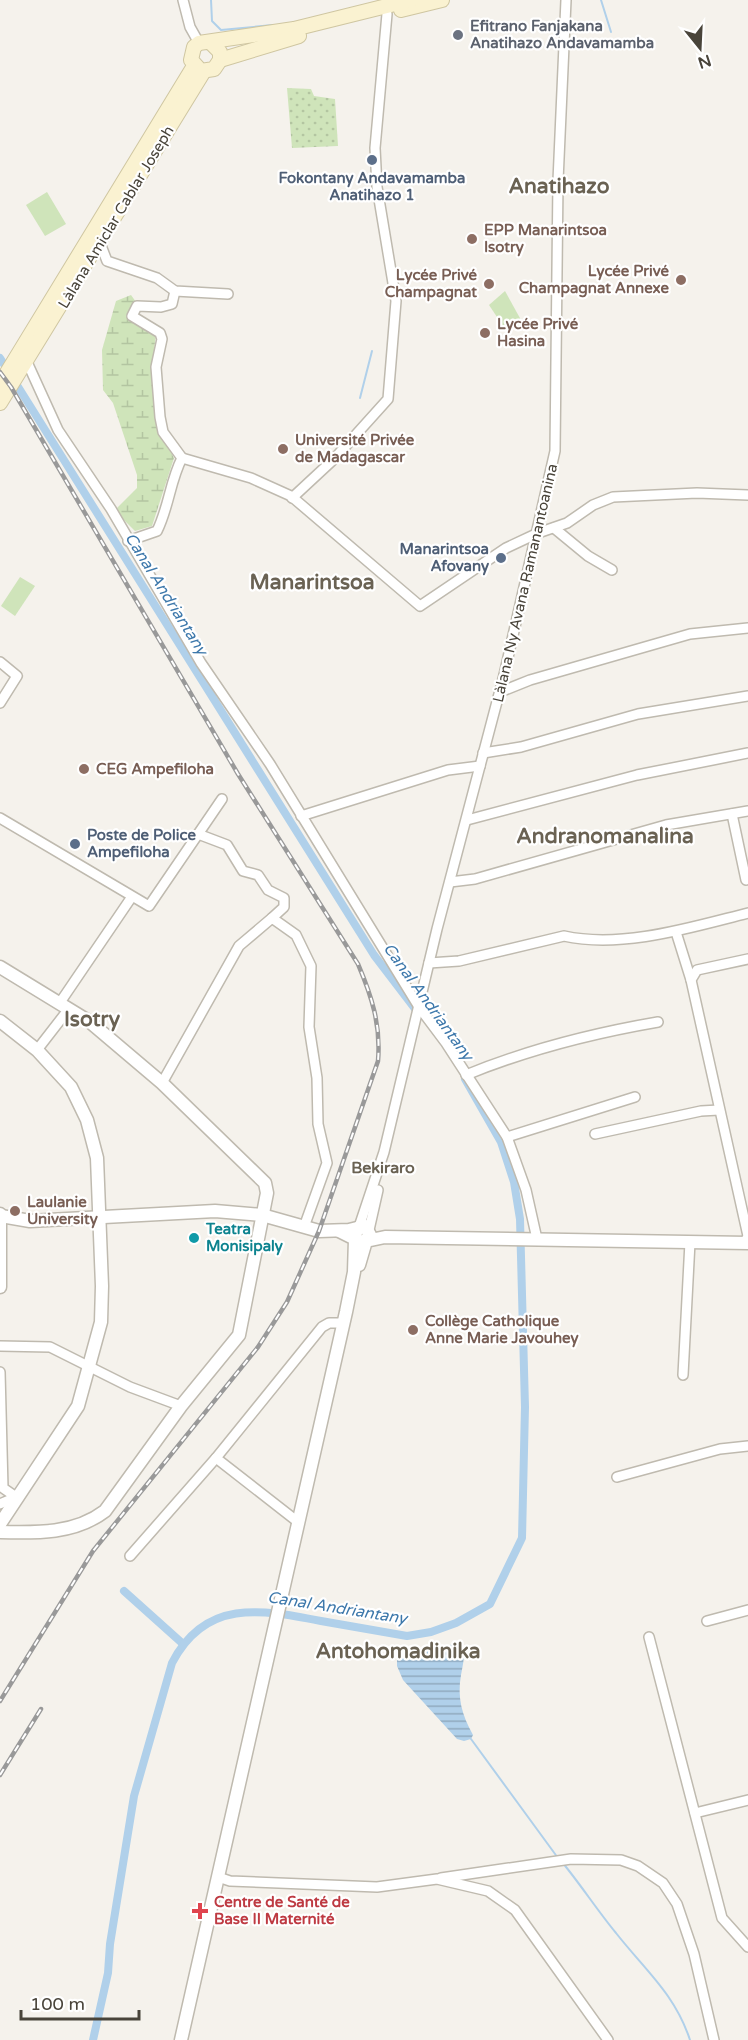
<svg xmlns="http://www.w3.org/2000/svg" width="748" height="2040" viewBox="0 0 748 2040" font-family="'Varela Round',sans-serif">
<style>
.wetland{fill:url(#wetland-marsh)}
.park{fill:url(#park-dots)}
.pitch{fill:#cfe4ba}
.water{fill:url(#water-rules)}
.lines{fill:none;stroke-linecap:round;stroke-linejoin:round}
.stream{stroke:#b0d0ea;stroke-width:2}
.canal{stroke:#b0d0ea;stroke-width:8}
.minor-casing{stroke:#bfbaaf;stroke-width:12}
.tertiary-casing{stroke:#bfbaaf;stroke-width:15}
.secondary-casing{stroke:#cfc6a1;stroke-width:16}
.minor{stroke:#fff;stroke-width:9}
.tertiary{stroke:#fff;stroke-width:12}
.secondary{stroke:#faf2d1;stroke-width:14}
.rail-casing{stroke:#999;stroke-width:4.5}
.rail{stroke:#fff;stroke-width:2;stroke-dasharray:7;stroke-linecap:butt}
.worship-dot{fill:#6b7280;stroke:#fff;stroke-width:2}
.service-dot{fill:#5c6f8a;stroke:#fff;stroke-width:2}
.education-dot{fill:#8d6e63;stroke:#fff;stroke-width:2}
.culture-dot{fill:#0f9aa8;stroke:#fff;stroke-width:2}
.health-dot{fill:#e0444e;stroke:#fff;stroke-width:2}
.labels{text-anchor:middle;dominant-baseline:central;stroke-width:4.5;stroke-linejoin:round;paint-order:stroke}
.worship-label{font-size:15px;font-weight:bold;fill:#5b616d;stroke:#fff;text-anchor:start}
.service-label{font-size:15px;font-weight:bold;fill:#4e5e75;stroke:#fff}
.street-label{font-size:15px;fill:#49443a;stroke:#fff}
.education-label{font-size:15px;font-weight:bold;fill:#785e54;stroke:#fff;text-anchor:start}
.culture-label{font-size:15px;font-weight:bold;fill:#0d838f;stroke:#fff;text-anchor:start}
.health-label{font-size:15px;font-weight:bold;fill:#be3a42;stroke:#fff;text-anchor:start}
.water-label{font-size:16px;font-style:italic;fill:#3d78ab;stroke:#fff}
.neighbourhood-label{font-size:16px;font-weight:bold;fill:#6a6253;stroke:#fff}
.district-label{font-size:21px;font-weight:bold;fill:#6a6253;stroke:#fff}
</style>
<defs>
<pattern id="wetland-marsh" width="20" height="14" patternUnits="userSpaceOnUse" patternTransform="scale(1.5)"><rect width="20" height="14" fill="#cfe4ba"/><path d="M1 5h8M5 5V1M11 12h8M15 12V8" fill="none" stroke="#b3c5a1"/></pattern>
<pattern id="park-dots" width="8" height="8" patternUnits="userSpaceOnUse" patternTransform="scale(1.5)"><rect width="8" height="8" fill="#cfe4ba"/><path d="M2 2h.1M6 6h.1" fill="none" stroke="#b3c5a1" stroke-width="1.8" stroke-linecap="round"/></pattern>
<pattern id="water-rules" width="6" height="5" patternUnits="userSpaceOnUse" patternTransform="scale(1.5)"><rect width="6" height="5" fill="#b0d0ea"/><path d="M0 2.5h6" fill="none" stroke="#91aabf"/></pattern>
</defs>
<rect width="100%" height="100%" fill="#f5f2ec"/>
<path class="wetland" d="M131 295 136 302 131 314 156 335C149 382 150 416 174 458L152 526 135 531 120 516 117 508 137 488V475L113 403 103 390 102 350 116 301Z"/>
<path class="park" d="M287 88 311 89 314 96 335 99 338 146 292 148Z"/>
<g class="pitch">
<path d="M47 192 66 224 45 236 26 205Z"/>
<path d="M505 291 526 329H505L489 305Z"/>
<path d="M20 577 35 586 15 616 1 606Z"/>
</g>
<path class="water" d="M462 1642C466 1654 463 1663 461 1675 457 1698 462 1715 473 1735L471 1739 464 1741 457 1739 403 1680 397 1666V1660L401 1657Z"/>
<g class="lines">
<g class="stream">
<path d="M211 0 212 21 221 30 273 25"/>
<path d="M601 0 611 32"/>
<path d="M360 398 372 351"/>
<path d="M325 519 353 543"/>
<path d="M471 1739 558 1858"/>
<path d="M562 1862C581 1885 597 1910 616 1933 645 1970 675 1994 690 2040"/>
</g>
<g class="canal">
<path d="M0 358 374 955 416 1010"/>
<path d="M124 1591 182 1643"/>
<path d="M93 2040 108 1973 110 1944 134 1796 172 1663C205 1599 260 1609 321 1621 349 1626 378 1631 407 1636L431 1632 456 1623 490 1604 522 1538 525 1407 520 1219 514 1182 501 1142 465 1079"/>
</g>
<defs>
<g id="minor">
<path d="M183 0 190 27 199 43"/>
<path d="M100 243 107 261 157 278 175 291 228 294"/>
<path d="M175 291 172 304 161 307 137 306 132 316 160 333 162 339 156 367 160 417 163 432 182 458"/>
<path d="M27 362 58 430 111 509 201 663 270 764 419 1007 446 1043 507 1137 526 1190 537 1239"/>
<path d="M182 458 251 478 291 496 420 606 506 548 538 533 567 523 593 505 613 497 697 493 748 495"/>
<path d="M292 498 334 459 388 399 396 301 377 187 375 148 387 14"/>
<path d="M554 528 588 556 612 570"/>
<path d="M128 541 157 531C169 507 170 481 182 458"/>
<path d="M0 662 17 676 0 703"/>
<path d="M500 692 530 680 690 634 748 628"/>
<path d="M483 753 521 747 638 714 748 696"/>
<path d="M732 814 746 880"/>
<path d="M301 816 448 770 480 766"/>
<path d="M0 818 149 906 222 799"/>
<path d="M467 820 637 775 748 753"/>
<path d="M198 834 227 845 243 871 258 875 268 890 284 898V907L272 918"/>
<path d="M450 882 475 879 666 825 748 811"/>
<path d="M676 932 691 980"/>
<path d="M429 963 459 961 564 936C622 949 692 927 748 913"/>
<path d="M59 1004 131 898"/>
<path d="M37 1050 68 1010"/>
<path d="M466 1075C527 1050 594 1033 658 1022"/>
<path d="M162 1083 239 946 272 918 296 935 311 966 309 1027 317 1078 318 1124 327 1163 304 1227"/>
<path d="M595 1134 701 1111 719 1110"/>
<path d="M507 1137 635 1097"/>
<path d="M359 1227 384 1152 437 929 504 675 555 451 558 181 566 0"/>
<path d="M369 1230 378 1190"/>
<path d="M745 1242 748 1236 691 980 697 970 748 959"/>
<path d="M0 1346 50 1347 130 1387 181 1406"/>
<path d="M0 1372 3 1488 16 1497 0 1504"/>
<path d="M683 1375 690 1242"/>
<path d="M617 1477 720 1449 748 1446"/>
<path d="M298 1522 216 1458 322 1327 329 1323H344"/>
<path d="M130 1556 216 1458"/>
<path d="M707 1621 748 1610"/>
<path d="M649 1637 722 1918 748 1947"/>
<path d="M695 1813 748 1800"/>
<path d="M218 1877 230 1881 377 1887 437 1879 488 1891 515 1910 608 2040"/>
<path d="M441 1878 571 1859 621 1860 638 1866 663 1883 677 1904 694 1954 714 2040"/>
</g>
<g id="tertiary">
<path d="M0 967 90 1022 162 1083 265 1183 267 1193 239 1335 181 1406 105 1511C75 1534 37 1533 0 1532"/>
<path d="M0 1021 37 1050 71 1087 87 1120 97 1158 102 1286 101 1322 78 1406 0 1524"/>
<path d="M0 1214V1287"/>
<path d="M1 1216 30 1221 215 1211 262 1215 319 1231 349 1230 365 1226 370 1235 364 1242 357 1241 354 1236 359 1227"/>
<path d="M359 1265 366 1241 385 1237 748 1243"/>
<path d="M181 2040 346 1312 354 1272 355 1239 339 1231"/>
</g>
<g id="secondary">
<path d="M401 10 442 0"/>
<path d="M211 43 220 52V60L214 69 201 71 191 60 194 47 199 43 294 29 411 0"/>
<path d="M220 60 299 36"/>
<path d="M0 384 194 66"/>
<path d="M0 403 204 71"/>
</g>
</defs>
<use href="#minor" class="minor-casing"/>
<use href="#tertiary" class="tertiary-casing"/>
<use href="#secondary" class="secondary-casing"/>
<use href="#minor" class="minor"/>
<use href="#tertiary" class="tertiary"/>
<use href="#secondary" class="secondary"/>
<defs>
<g id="rail">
<path d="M0 372 11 387 238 774 358 964C372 997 381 1025 378 1061L319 1231 287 1302 258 1347 93 1551 0 1701"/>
<path d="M0 1775 41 1709"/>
</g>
</defs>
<use href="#rail" class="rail-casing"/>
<use href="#rail" class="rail"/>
</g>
<circle class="worship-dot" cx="458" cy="35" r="6"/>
<g class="service-dot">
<circle cx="372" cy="160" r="6"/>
<circle cx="501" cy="558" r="6"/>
<circle cx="75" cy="844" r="6"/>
</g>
<g class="education-dot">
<circle cx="472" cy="239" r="6"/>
<circle cx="681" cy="280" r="6"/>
<circle cx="489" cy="284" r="6"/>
<circle cx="485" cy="333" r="6"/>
<circle cx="283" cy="449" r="6"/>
<circle cx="84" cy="769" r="6"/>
<circle cx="15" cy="1211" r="6"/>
<circle cx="413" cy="1330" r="6"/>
</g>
<circle class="culture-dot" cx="194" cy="1238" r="6"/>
<path class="health-dot" d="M197 1902h6v6h6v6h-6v6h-6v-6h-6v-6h6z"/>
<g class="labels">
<g class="worship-label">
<text x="470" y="26">Efitrano Fanjakana<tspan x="470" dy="17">Anatihazo Andavamamba</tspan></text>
</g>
<g class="service-label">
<text x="372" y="178">Fokontany Andavamamba<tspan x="372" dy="17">Anatihazo 1</tspan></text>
<text x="489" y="549" text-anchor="end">Manarintsoa<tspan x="489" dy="17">Afovany</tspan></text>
<text x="87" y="835" text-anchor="start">Poste de Police<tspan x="87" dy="17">Ampefiloha</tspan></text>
</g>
<g class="street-label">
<text transform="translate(116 217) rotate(-59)">Làlana Amiclar Cablar Joseph</text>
<text transform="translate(525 583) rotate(-77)">Làlana Ny Avana Ramanantoanina</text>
</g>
<g class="education-label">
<text x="484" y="230">EPP Manarintsoa<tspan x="484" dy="17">Isotry</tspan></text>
<text x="669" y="271" text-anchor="end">Lycée Privé<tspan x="669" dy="17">Champagnat Annexe</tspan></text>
<text x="477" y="275" text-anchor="end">Lycée Privé<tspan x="477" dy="17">Champagnat</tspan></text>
<text x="497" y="324">Lycée Privé<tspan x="497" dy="17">Hasina</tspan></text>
<text x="295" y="440">Université Privée<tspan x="295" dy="17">de Madagascar</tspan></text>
<text x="96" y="769">CEG Ampefiloha</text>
<text x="27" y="1202">Laulanie<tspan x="27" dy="17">University</tspan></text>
<text x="425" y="1321">Collège Catholique<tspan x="425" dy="17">Anne Marie Javouhey</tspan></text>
</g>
<g class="culture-label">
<text x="206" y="1229">Teatra<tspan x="206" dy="17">Monisipaly</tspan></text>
</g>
<g class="health-label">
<text x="214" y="1902">Centre de Santé de<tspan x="214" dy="17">Base II Maternité</tspan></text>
</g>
<g class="water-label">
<text transform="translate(166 594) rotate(58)">Canal Andriantany</text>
<text transform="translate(428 1002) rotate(54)">Canal Andriantany</text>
<text transform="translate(337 1608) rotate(9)">Canal Andriantany</text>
</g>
<g class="neighbourhood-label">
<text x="383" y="1168">Bekiraro</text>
</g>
<g class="district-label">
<text x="559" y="186">Anatihazo</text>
<text x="312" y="582">Manarintsoa</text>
<text x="605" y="836">Andranomanalina</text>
<text x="92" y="1019">Isotry</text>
<text x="398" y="1651">Antohomadinika</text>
</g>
</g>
<g transform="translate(700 48) rotate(162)" stroke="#ffffff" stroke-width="4.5" paint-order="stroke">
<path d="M0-4.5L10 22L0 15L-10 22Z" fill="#49443a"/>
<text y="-9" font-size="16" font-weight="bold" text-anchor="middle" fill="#49443a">N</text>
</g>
<path d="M21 2010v9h118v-9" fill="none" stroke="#49443a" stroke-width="3"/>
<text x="30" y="2010" font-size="18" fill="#49443a" stroke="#ffffff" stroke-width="4.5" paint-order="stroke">100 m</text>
</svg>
